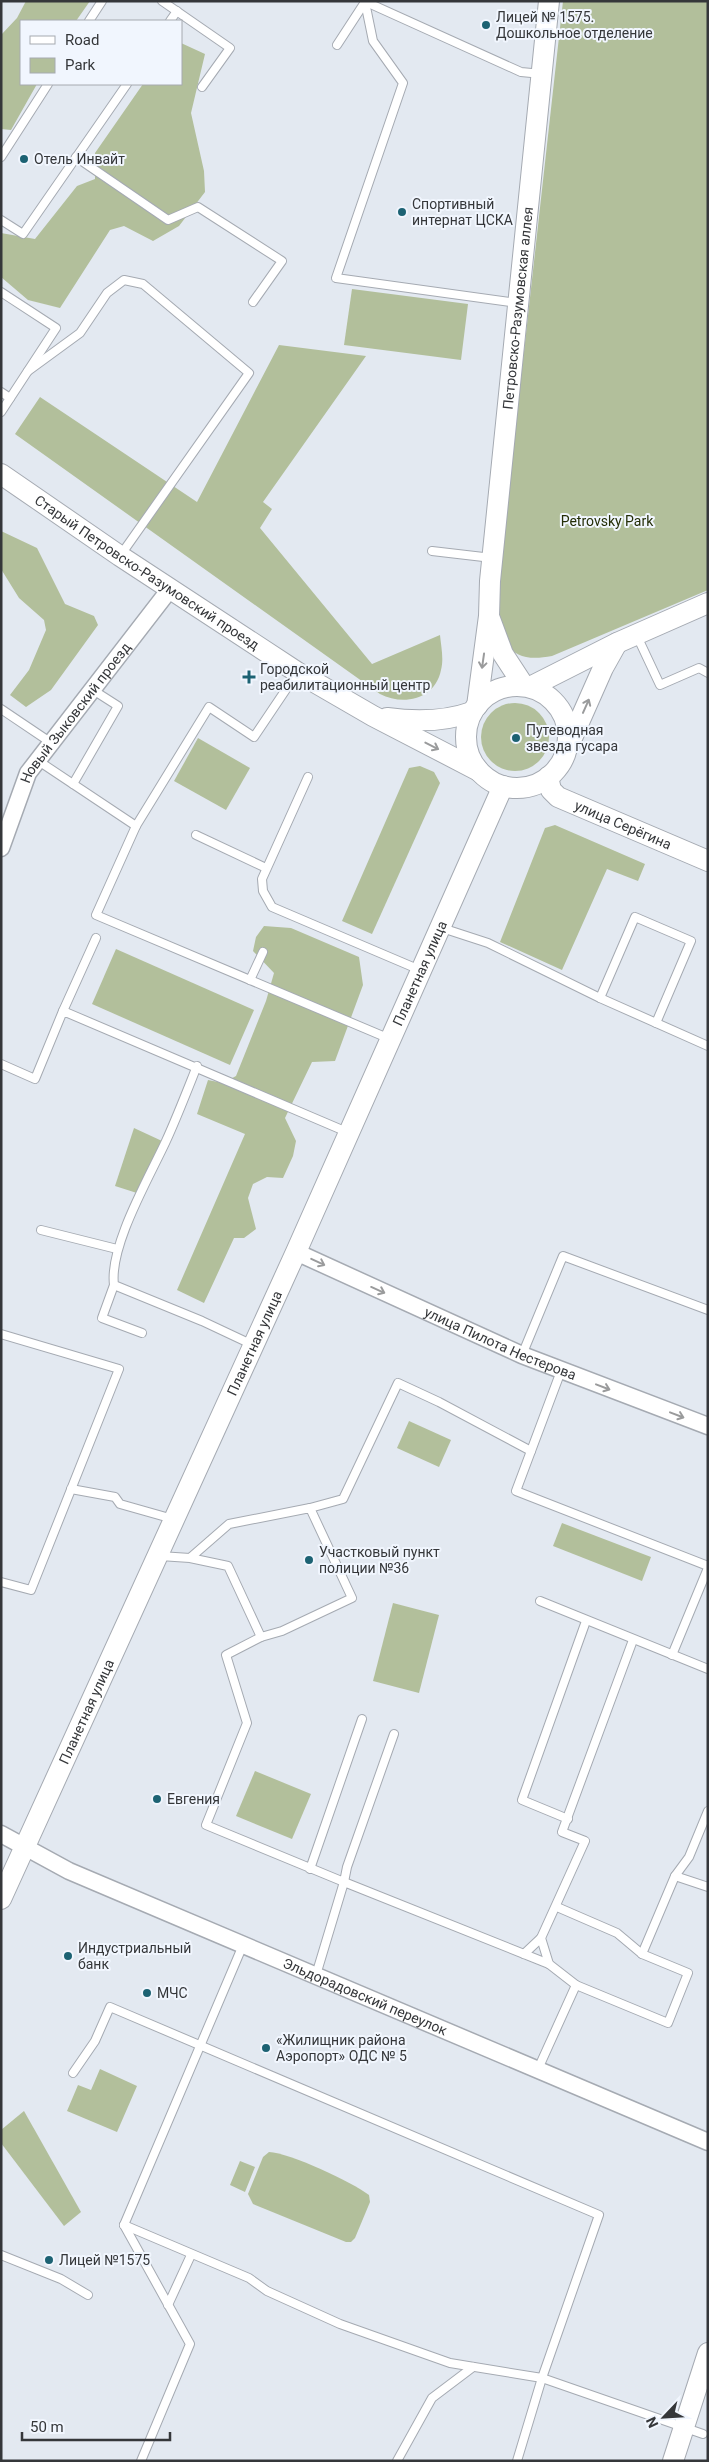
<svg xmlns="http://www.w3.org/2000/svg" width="709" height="2462" viewBox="0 0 709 2462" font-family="Roboto,sans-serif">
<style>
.green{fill:#b2bf9b}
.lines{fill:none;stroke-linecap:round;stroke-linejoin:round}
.service-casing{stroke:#a5aab2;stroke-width:10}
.minor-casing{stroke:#a5aab2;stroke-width:19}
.tertiary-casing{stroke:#a5aab2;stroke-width:22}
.service{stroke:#fff;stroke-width:8}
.minor{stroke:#fff;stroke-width:16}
.tertiary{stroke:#fff;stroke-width:20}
.oneway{stroke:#9a9b9c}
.poi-dot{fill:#1c6273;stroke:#f1f6fe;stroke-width:2}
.labels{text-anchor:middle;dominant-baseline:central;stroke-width:4;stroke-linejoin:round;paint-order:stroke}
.poi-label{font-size:14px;fill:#35373a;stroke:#f1f6fe;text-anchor:start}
.street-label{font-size:14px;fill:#35373a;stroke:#f1f6fe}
.park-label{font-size:14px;fill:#242e07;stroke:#f1f6fe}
</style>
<rect width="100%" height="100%" fill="#e3e9f1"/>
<g class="green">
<path d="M26 1H90L76 21H21V84H37L11 130 1 129V35L17 18Z"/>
<path d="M563 1H708V590L552 656C501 666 501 633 497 594Z"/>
<path d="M181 43 205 54 191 113 204 171 205 192 179 226 153 241 124 226 110 230 60 308 28 300 1 277V233L35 239 77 186 95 179V153L143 84H181Z"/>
<path d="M352 289 468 304 461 360 344 345Z"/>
<path d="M279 345 366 356 263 502 272 509 260 528 372 664 440 635C441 646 444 659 441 670 435 700 403 706 380 694L15 434 40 397 197 502Z"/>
<path d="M1 531 37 548 65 604 94 616 98 625 51 690 26 707 10 695 29 670 46 630 44 620 19 598 1 569Z"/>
<circle cx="515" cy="737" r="34"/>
<path d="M198 738 250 768 226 810 174 781Z"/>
<path d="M420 766 434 772 440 783 372 934 342 921 409 768Z"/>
<path d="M555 825 645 864 638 881 607 869 562 970 500 942 545 828Z"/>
<path d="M264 926 291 928 359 957 363 985 335 1061 312 1062 285 1118 296 1141 293 1156 283 1178 267 1177 253 1184 248 1198 256 1229 244 1238H234L204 1303 177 1290 245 1134 197 1114 208 1080 223 1083 236 1076 266 1001 274 973 253 951 256 937Z"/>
<path d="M116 949 254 1010 230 1065 92 1004Z"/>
<path d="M134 1128 162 1141 140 1194 115 1186Z"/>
<path d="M409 1421 451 1440 439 1467 397 1448Z"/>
<path d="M562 1523 651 1557 642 1581 553 1546Z"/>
<path d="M393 1603 439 1615 419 1693 373 1681Z"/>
<path d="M255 1771 311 1794 292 1839 236 1816Z"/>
<path d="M100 2069 137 2086 117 2132 67 2111 78 2085 91 2090Z"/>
<path d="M24 2111 81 2212 64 2226 1 2143V2130Z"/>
<path d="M269 2152C290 2153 352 2182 369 2195L370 2202 355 2238 351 2242H346L253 2204 248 2194 263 2157Z"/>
<path d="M240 2161 255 2167 245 2192 230 2185Z"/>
</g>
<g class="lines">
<defs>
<g id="service">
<path d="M162 1 230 48 202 87"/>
<path d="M364 1 521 72 542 74"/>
<path d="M365 2 373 41 403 83 336 278 517 303"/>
<path d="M89 21 102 1"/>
<path d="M170 21 177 11"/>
<path d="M337 45 365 2"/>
<path d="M1 157 48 84"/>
<path d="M76 157 168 220 198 207 282 261 253 302"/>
<path d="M1 220 23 234 127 84"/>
<path d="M1 292 56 328 1 412"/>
<path d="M28 371 80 333 107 293 124 280 143 284 249 373 120 556"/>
<path d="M1 392 10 398"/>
<path d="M432 551 492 558"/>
<path d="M637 636 660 685 699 668 708 673"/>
<path d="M297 673 254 737 209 707 136 826 96 915 390 1039"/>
<path d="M1 709 50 742"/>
<path d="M37 760 136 826"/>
<path d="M308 777 262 879 263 891 272 907 420 970"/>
<path d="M73 784 118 706 93 690"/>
<path d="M196 835 266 868"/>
<path d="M442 928 488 943 600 998 708 1046"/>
<path d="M250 980 263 952"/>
<path d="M600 998 635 917 691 941 656 1023"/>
<path d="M63 1011 96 938"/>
<path d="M1 1064 35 1079 63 1011 347 1132"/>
<path d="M197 1066C187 1091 177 1117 166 1141 149 1178 109 1246 114 1285L202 1321 253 1345"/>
<path d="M41 1230 117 1249"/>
<path d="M114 1285 102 1318 142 1333"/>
<path d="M1 1334 119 1369 31 1590 1 1582"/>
<path d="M522 1355 563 1256 708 1310"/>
<path d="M561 1371 516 1491 708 1566"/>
<path d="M71 1489 115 1497 120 1504 173 1519"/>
<path d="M310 1508 343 1499 398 1383 439 1402 531 1451"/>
<path d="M160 1556 190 1558 229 1524 310 1508 352 1598 282 1631 261 1637 228 1566 190 1558"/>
<path d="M540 1601 708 1669"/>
<path d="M261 1637 226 1655 247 1723 206 1825 344 1882 347 1867 394 1734"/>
<path d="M672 1655 708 1568"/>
<path d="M568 1819 522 1800 586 1621"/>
<path d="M310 1869 362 1719"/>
<path d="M675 1876 708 1887"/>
<path d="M557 1907 617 1933 642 1954"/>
<path d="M524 1954 541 1938"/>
<path d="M316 1975 344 1882 549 1964"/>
<path d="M576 1985 549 1964 541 1938 585 1841 562 1832 633 1640"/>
<path d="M538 2069 576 1985 668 2023 688 1973 642 1954 675 1876 689 1857 708 1811"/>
<path d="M73 2073 95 2041 110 2007 599 2215 542 2378 517 2461"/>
<path d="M124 2225 249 2278 267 2291 340 2324 450 2363 542 2378 703 2434"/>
<path d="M124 2225 243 1945"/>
<path d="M124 2225 190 2344 141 2461"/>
<path d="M1 2255 61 2279 88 2295"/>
<path d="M168 2305 191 2255"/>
<path d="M397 2461 432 2398 473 2367"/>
</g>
<g id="minor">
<path id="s1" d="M1 848 28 773 170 589"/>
<path id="s2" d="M296 1252 522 1355 708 1426"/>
<path id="s3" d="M1 1834 69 1871 708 2142"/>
</g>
<g id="tertiary">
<path id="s4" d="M1 474 120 556 297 672 373 716 479 771"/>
<path d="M490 619 503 654 524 686"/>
<circle cx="517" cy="737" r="51"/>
<path d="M530 687 617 643 708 603"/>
<path id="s5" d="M477 706 489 616 490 581 549 1"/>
<path d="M387 718C416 722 444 722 472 712"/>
<path d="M568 747 603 668 617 643"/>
<path id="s6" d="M548 777 551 790 558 797 708 861"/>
<path id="s7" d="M1 1899 296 1252 503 786"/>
<path d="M673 2461 708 2353"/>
</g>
</defs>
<use href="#service" class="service-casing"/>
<use href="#minor" class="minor-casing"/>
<use href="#tertiary" class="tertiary-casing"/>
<use href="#service" class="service"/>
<use href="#minor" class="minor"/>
<use href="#tertiary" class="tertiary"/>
</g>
<defs><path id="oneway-shaft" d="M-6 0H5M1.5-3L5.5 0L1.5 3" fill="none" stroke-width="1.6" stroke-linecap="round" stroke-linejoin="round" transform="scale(1.25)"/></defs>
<g class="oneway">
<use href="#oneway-shaft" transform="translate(483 661) rotate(98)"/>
<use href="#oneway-shaft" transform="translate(586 706) rotate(-66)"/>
<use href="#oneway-shaft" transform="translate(432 746) rotate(27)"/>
<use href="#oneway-shaft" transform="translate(318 1262) rotate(25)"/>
<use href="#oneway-shaft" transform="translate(378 1290) rotate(24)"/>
<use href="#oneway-shaft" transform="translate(603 1387) rotate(21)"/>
<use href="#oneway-shaft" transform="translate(677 1415) rotate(21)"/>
</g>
<g class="poi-dot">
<circle cx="486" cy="25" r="5"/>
<circle cx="24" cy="159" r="5"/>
<circle cx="402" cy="212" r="5"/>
<path d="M246.5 669.5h5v5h5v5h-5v5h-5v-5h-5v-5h5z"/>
<circle cx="516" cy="738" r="5"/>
<circle cx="309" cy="1560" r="5"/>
<circle cx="157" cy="1799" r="5"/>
<circle cx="68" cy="1956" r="5"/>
<circle cx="147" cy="1993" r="5"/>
<circle cx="266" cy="2048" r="5"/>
<circle cx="49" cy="2260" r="5"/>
</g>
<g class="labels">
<g class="poi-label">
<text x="496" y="17">Лицей № 1575.<tspan x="496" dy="16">Дошкольное отделение</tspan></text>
<text x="34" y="159">Отель Инвайт</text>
<text x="412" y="204">Спортивный<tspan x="412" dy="16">интернат ЦСКА</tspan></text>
<text x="260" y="669">Городской<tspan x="260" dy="16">реабилитационный центр</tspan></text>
<text x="526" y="730">Путеводная<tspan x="526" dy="16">звезда гусара</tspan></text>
<text x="319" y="1552">Участковый пункт<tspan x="319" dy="16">полиции №36</tspan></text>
<text x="167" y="1799">Евгения</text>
<text x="78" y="1948">Индустриальный<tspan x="78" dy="16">банк</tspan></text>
<text x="157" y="1993">МЧС</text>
<text x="276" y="2040">«Жилищник района<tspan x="276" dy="16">Аэропорт» ОДС № 5</tspan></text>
<text x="59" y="2260">Лицей №1575</text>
</g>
<g class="street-label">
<text stroke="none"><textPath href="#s5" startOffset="400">Петровско-Разумовская аллея</textPath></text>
<text stroke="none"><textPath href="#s4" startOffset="176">Старый Петровско-Разумовский проезд</textPath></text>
<text stroke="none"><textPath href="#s1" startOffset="156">Новый Зыковский проезд</textPath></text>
<text stroke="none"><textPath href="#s6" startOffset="94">улица Серёгина</textPath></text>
<text stroke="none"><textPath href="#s7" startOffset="1016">Планетная улица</textPath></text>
<text stroke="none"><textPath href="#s7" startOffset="611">Планетная улица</textPath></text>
<text stroke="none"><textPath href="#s2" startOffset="224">улица Пилота Нестерова</textPath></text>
<text stroke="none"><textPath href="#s7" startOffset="206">Планетная улица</textPath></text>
<text stroke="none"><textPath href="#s3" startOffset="399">Эльдорадовский переулок</textPath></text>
</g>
<g class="park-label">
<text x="607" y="521">Petrovsky Park</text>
</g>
</g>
<rect width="709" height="2462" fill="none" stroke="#35373a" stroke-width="5"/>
<rect x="20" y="20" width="162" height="65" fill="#f1f6fe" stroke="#a6aab0"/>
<rect x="30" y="36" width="25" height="8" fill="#ffffff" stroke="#a6aab0"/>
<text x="65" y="45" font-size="15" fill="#35373a">Road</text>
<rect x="30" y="58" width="25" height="15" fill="#b2bf9b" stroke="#a6aab0"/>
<text x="65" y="70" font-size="15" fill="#35373a">Park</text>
<g transform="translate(664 2417) rotate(245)" stroke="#f1f6fe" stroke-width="4" paint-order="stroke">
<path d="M0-4L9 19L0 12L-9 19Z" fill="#35373a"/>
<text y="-8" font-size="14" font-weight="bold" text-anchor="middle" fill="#35373a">N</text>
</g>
<path d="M22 2432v8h148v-8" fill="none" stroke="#35373a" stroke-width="2.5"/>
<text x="30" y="2432" font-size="15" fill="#35373a" stroke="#f1f6fe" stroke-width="4" paint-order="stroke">50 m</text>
</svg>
